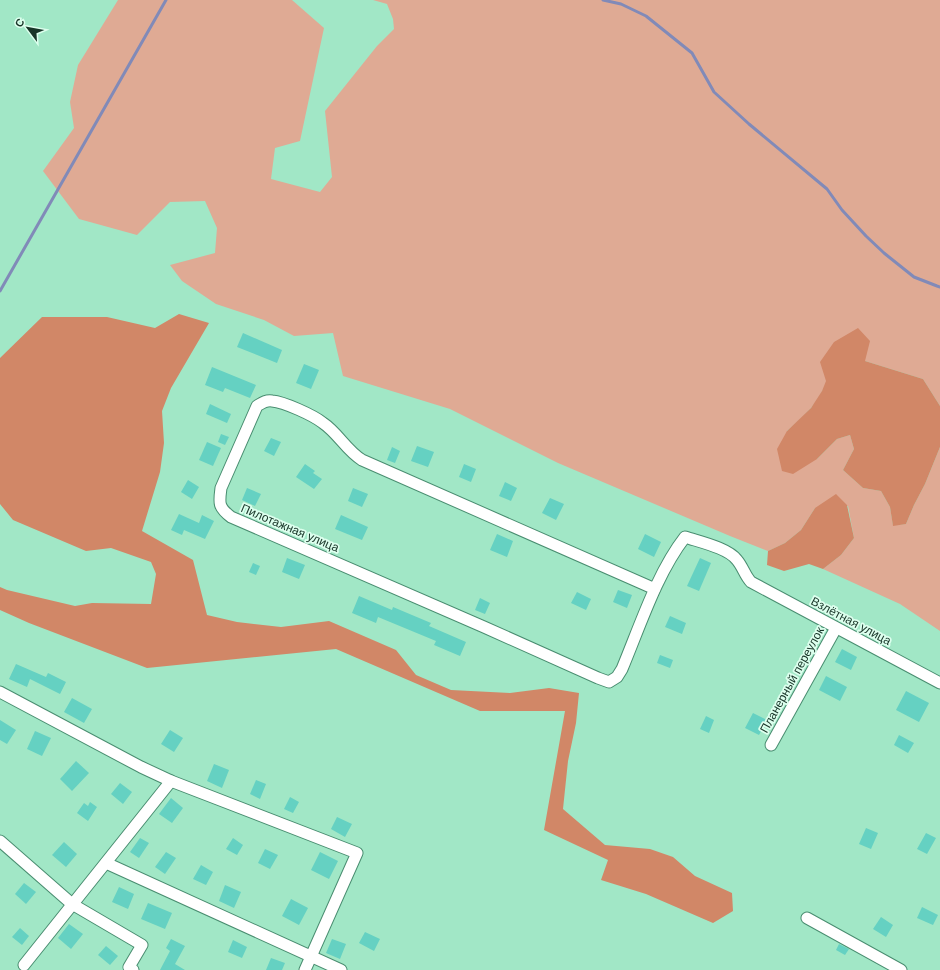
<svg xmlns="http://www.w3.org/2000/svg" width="940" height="970" viewBox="0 0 940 970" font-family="Helvetica,sans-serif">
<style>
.green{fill:#dfaa94}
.forest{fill:#d18767}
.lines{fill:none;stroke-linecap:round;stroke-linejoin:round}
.stream{stroke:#818ab8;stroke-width:3}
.building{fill:#65d1c2}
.minor-casing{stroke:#498d70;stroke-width:13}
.minor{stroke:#fff;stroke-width:11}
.labels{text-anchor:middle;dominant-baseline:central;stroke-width:3.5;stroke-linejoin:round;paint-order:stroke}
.street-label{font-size:12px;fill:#183528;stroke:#dfe}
</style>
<rect width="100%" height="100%" fill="#a1e7c6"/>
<path class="green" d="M118 0H292L324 28 300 141 275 148 271 179 320 192 332 177 325 111 377 46 394 29 393 19 387 4 373 0H940V406L923 379 865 361 827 381C817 405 806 414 787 431L817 459 837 439 850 435 854 449 843 470 863 488 881 491 890 507 893 525 906 524 914 505 925 484 940 447V631L900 604 823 569 841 555 854 538 848 506 815 508 801 530 785 543 768 551 730 536 558 463 450 409 343 376 333 333 294 336 264 320 216 304 182 281 170 265 215 253 217 228 205 201 170 202 137 235 79 219 43 171 74 128 70 102 78 65Z"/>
<g class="forest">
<path d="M179 314 209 323 171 388 162 411 164 443 160 472 142 531 193 560 207 615 237 622 281 627 329 621 396 650 416 675 451 690 510 693 549 688 579 693 576 723 568 761 563 809 605 845 650 849 673 857 695 876 732 893 733 911 713 923 646 894 601 880 608 860 544 830 565 711H480L336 649 147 668 29 623 0 610V587L7 590 75 606 92 603 151 604 156 574 151 562 111 548 86 551 13 520 0 504V358L42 317H107L155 328Z"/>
<path d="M858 328 870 341 865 361 923 379 940 406V447L925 484 914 505 906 524 893 526 890 507 881 491 863 488 843 470 854 449 850 435 837 439 817 459 793 474 782 471 777 449 787 431 811 408 822 391 826 381 820 362 834 342Z"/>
<path d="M836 494 847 505 854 538 841 555 823 569 809 564 784 571 767 565 768 551 785 543 801 530 815 508Z"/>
</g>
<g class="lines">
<g class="stream">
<path d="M603 0 621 4 646 16 692 53 714 92 749 124 827 189 842 210 866 236 884 253 914 277 937 286 940 287"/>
<path d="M0 291 166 0"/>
</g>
</g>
<g class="building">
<path d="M243 333 282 350 277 363 237 347Z"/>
<path d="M304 364 319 370 311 389 296 383Z"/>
<path d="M212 367 256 385 250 398 225 388 223 392 205 385Z"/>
<path d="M210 404 231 414 227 423 206 414Z"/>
<path d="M221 434 229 437 225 445 218 442Z"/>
<path d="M271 438 281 442 274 456 264 451Z"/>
<path d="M207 442 221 448 213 466 199 460Z"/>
<path d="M417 446 434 452 428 467 411 461Z"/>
<path d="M392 447 400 451 395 463 387 460Z"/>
<path d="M305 464 315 471 313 473 322 479 314 489 296 477Z"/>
<path d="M464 464 476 469 471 482 459 477Z"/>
<path d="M188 480 199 487 192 499 181 492Z"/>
<path d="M505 482 517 488 511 501 499 496Z"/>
<path d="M247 488 261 494 255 506 242 500Z"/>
<path d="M353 488 368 494 362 507 348 501Z"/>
<path d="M550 498 564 504 556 520 542 513Z"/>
<path d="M179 514 199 523 202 515 214 521 205 539 184 530 182 535 171 530Z"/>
<path d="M341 515 368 527 362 540 335 529Z"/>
<path d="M497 534 513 541 507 557 490 550Z"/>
<path d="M645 534 661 542 654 557 638 549Z"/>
<path d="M287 558 305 565 299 579 282 572Z"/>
<path d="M700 558 711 563 699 591 687 586Z"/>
<path d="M253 563 260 566 256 575 249 572Z"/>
<path d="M618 590 632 595 627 608 613 602Z"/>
<path d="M577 592 591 599 586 610 571 603Z"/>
<path d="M359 596 392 610 393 607 431 623 429 626 466 642 460 656 434 645 436 641 378 617 376 623 352 613Z"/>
<path d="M480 598 490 603 485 614 475 610Z"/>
<path d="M670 616 686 623 682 634 665 627Z"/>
<path d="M842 649 857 657 851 670 835 662Z"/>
<path d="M660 655 673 660 670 668 657 663Z"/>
<path d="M16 664 46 677 48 673 66 682 60 694 30 679 27 687 9 679Z"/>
<path d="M826 676 847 687 840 701 819 690Z"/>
<path d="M906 691 929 703 919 722 896 710Z"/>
<path d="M72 698 92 709 84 723 64 712Z"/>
<path d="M753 713 767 720 759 735 745 728Z"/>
<path d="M706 716 714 720 709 733 700 729Z"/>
<path d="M0 720 16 730 7 744 0 740Z"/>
<path d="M170 730 183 738 174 752 161 744Z"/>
<path d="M35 731 51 738 42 756 27 749Z"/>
<path d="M899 735 914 743 908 753 894 745Z"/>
<path d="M76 761 89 773 72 791 60 779Z"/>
<path d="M214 764 229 770 222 788 207 781Z"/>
<path d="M256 780 266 784 260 799 250 794Z"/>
<path d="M120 783 132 792 123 804 111 794Z"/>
<path d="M290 797 299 802 293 813 284 809Z"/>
<path d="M171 798 183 808 172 823 159 814Z"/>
<path d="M90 802 97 807 88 821 77 813 84 803 88 806Z"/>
<path d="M337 817 352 824 345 837 331 829Z"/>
<path d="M866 828 878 833 871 849 859 844Z"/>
<path d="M926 833 936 838 927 854 917 849Z"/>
<path d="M140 838 149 843 139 858 130 852Z"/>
<path d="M233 838 243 845 237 855 226 849Z"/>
<path d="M64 842 77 854 66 867 52 855Z"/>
<path d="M265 849 278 855 270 869 258 863Z"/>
<path d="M166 852 176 858 165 874 155 867Z"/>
<path d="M320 852 338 861 329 879 311 870Z"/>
<path d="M201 865 213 872 206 885 193 879Z"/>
<path d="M24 883 36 892 26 904 15 894Z"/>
<path d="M225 885 241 892 234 908 219 901Z"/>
<path d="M119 887 134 894 128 909 112 902Z"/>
<path d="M291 899 308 908 299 925 282 916Z"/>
<path d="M148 903 172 913 165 929 141 919Z"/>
<path d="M922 907 938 915 933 925 917 918Z"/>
<path d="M881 917 893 925 886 937 873 929Z"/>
<path d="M69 924 83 934 71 949 58 938Z"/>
<path d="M20 928 29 936 22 945 12 937Z"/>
<path d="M365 932 380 939 374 951 359 943Z"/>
<path d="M171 939 185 946 175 964 185 970H160L170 951 166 948Z"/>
<path d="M332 939 346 944 340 959 326 953Z"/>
<path d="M233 940 247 947 242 958 228 952Z"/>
<path d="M839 944 849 949 845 955 836 950Z"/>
<path d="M106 946 118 956 110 965 98 955Z"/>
<path d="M271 958 285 963 282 970H266Z"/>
</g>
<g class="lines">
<defs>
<g id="minor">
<path d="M655 589 362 460C346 450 338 433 323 423 313 415 284 402 272 401 266 400 262 403 257 406L221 488C219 503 218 507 231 517L484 627 598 678 609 682 617 677 622 669C640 626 657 573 685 537 700 542 728 548 737 560 743 567 745 576 751 582L940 683"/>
<path d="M0 692 141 767 171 781 357 853 305 970"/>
<path d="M771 745 836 628"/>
<path d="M0 841 72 904 142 945 129 967 133 970"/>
<path d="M106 863 341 970"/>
<path d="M807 918 901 970"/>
<path d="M24 965 171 781"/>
</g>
</defs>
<use href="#minor" class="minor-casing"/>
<use href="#minor" class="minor"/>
</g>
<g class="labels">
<g class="street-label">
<text transform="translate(290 528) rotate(23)">Пилотажная улица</text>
<text transform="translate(851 621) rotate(28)">Взлётная улица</text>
<text transform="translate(792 680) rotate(-61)">Планерный переулок</text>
</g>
</g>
<g transform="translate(28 28) rotate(302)" stroke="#ddffee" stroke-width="3" paint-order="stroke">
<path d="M0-3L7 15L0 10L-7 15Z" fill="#183528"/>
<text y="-6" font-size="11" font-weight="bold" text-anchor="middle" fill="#183528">С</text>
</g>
</svg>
